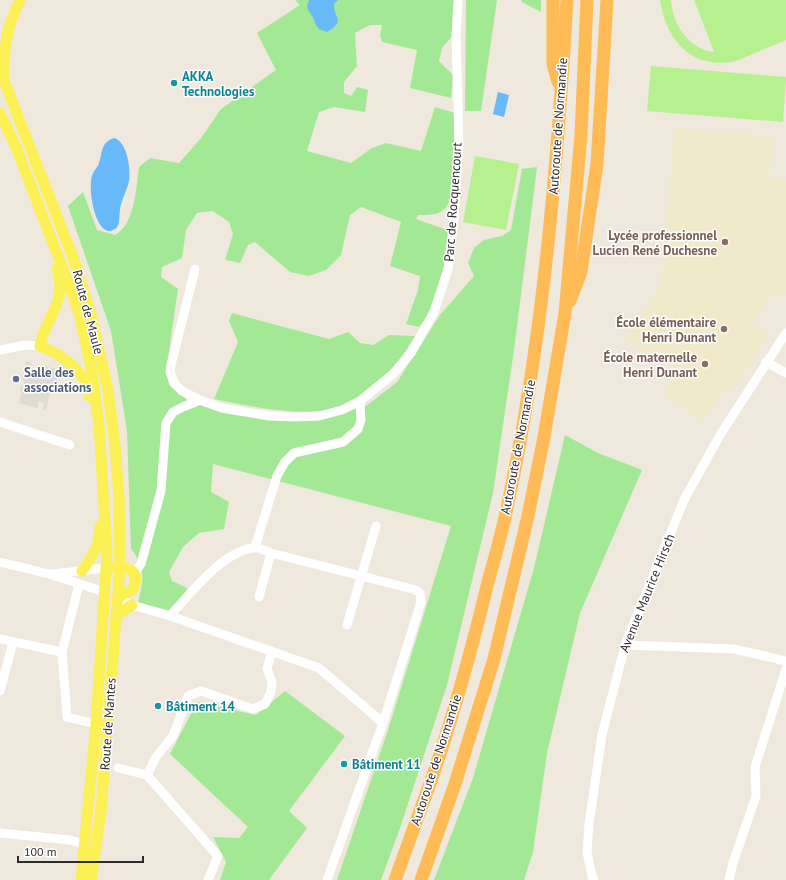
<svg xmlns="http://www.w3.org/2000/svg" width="786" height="880" viewBox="0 0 786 880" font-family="'PT Sans',sans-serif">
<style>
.education{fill:#f1eaca}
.green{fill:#a3e894}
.pitch{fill:#b7f08f}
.plaza{fill:#dedbd3}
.water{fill:#67b9f8}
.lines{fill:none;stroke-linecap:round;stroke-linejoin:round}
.minor{stroke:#fff;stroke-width:9}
.major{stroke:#fbf054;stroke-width:11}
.highway{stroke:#ffbb56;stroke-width:13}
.culture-dot{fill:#0f9aa8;stroke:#fff;stroke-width:1.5}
.education-dot{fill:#8d6e63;stroke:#fff;stroke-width:1.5}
.service-dot{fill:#5c6f8a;stroke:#fff;stroke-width:1.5}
.labels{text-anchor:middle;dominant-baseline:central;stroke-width:3;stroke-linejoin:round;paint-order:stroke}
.culture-label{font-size:13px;font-weight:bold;fill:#0d838f;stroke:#fff;text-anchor:start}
.street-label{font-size:13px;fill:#2b2b2b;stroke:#fff}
.education-label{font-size:13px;font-weight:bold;fill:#785e54;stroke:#fff;text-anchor:end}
.service-label{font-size:13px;font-weight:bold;fill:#4e5e75;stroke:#fff;text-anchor:start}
</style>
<rect width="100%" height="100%" fill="#eee9dc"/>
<path class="education" d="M673 128 772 136 769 177 786 179V296L770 295 752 324 768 335 734 388 728 385 703 421 663 394 677 371 658 358 656 361 625 340 661 286 674 132 671 130Z"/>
<g class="green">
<path d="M295 0H454V34L442 48 439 61 453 75 451 98 410 88 417 50 382 42 380 35 382 25H370L355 33 357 66 344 82V93L351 96 357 87 368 90 365 112 334 107 319 112 307 151 351 163 372 148 386 143 421 151 435 107 455 113C454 131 455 193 447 206 440 216 428 215 418 215L416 219 450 231 444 272 431 311 419 327 406 324 418 290 420 276 390 266 401 222 361 207 350 215 341 255 326 270 309 276 290 272 255 242 248 245 240 263 225 260 233 234 229 222 213 211 197 213 186 230 182 258 162 267 161 277 178 289 166 371 169 385 184 396 186 400 223 413 273 420H318L366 406 397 382 440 315 474 276 468 263 474 248 484 240 502 236 511 230 522 169 537 167 514 350 493 493 447 685 400 828 381 880H337L389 727 451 526 213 464 211 492 229 502 224 529 199 533 183 547 169 572 172 581 187 588 180 613 138 603C143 580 147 569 131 549L127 431 111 331 68 206 83 192 97 230 115 235C135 225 136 187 139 167L150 158 179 163 202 137 221 109 276 70 257 33 300 5Z"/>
<path d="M466 0H497L481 111H465Z"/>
<path d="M521 0H541V12L522 2Z"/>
<path d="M232 313 329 339 348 332 360 343 373 345 389 335 415 336C409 345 403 356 396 364 386 376 360 397 347 404 316 421 248 406 214 399L238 342 229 321Z"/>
<path d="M565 435 598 453 642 470 580 613 547 753 533 852 524 880H434L473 778 534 568Z"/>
<path d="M285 691 345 736 289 811 307 828 269 880H220L226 862 213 837 239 838 248 827 170 754 197 702 256 715Z"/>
</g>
<g class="pitch">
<path d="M660 0H671C672 24 689 49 714 52L694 0H786V40L736 61C692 71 666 40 660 0Z"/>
<path d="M651 66 786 77 783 122 647 111Z"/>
<path d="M475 156 519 164 506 230 463 222Z"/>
</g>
<path class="plaza" d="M26 361 32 363 29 376 37 378 40 365 60 370 55 388 51 387 46 410 43 409 45 403 39 401 37 408 19 403 22 391 20 390 21 385 23 386 25 381 21 380Z"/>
<g class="water">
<path d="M309 0H338L334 4C334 19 346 21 327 32L319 29 316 25 314 19 308 10 307 6Z"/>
<path d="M498 92 509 95 504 117 493 114Z"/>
<path d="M114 138C127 141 131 169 129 181 127 191 121 200 120 210 119 215 120 221 118 225 117 229 112 231 108 231 94 228 88 188 92 176 93 171 98 167 99 163 103 152 100 143 114 138Z"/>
</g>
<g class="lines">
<g class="minor">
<path d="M195 269 171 365 170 372 175 384 182 391 200 400 222 408 269 416 295 417 319 416 342 410 360 401 393 374 411 353 434 312 448 269 454 220 459 141 456 37 458 0"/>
<path d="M0 350 25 345 40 346"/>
<path d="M766 362 786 373"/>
<path d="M0 422 70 445"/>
<path d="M255 547 277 476 285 462 294 453 343 442 358 429 361 420 360 401"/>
<path d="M0 562 49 574 105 592"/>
<path d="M52 574 106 568"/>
<path d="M134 574 141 564 161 491 166 423 173 412 183 407 200 400"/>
<path d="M79 584 62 652 67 717 96 724"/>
<path d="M259 597 271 553"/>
<path d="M117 598 132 605 170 616 319 668 383 723 327 880"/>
<path d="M170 616C191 593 222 552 253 548 259 547 266 551 271 553L416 590 420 593 421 602 383 723"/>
<path d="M347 625 376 526"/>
<path d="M0 639 62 652"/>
<path d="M625 645 734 649 786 661"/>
<path d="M0 691 13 642"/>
<path d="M118 768 147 775"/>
<path d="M0 833 70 840 85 844"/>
<path d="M208 880 218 856 147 775 156 757 173 736 188 696 201 691 253 709 265 704 271 692 272 682 267 669 272 651"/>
<path d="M594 880 592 876 587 852 589 824 602 735 625 645 684 500 720 435 786 333"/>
<path d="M729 880 733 863 756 796 755 767 786 669"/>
</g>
<g class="major">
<path d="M0 70 74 260 91 314 108 390 115 445 119 497 120 567 101 811 91 880"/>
<path d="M3 78C5 45 5 30 20 0"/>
<path d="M0 113 16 147 73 295 80 317 92 372 99 426 107 552 96 724 81 880"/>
<path d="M57 269C68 301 46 316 40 346 63 355 85 371 90 397"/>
<path d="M113 567C128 566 141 571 133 589L117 598"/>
<path d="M82 571C93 555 100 546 100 526"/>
<path d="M116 616 132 605"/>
</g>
<g class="highway">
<path d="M553 0V64L558 82"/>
<path d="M570 301 581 272 597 164 607 0"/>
<path d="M395 880C407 846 420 812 432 778 454 714 472 648 488 582 495 557 502 533 507 508 543 341 557 170 567 0"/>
<path d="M421 880 454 787 494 659 528 516 544 437 565 313 581 135 587 0"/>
</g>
</g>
<g class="culture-dot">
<circle cx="174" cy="83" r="4"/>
<circle cx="158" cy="706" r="4"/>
<circle cx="344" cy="764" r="4"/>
</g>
<g class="education-dot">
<circle cx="725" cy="242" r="4"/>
<circle cx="724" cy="329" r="4"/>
<circle cx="705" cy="364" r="4"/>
</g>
<circle class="service-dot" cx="16" cy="379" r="4"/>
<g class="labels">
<g class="culture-label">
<text x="182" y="76">AKKA<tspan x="182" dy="15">Technologies</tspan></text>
<text x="166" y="706">Bâtiment 14</text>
<text x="352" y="764">Bâtiment 11</text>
</g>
<g class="street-label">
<text transform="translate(558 126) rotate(-86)">Autoroute de Normandie</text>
<text transform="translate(453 202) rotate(-86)">Parc de Rocquencourt</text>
<text transform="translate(88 312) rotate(75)">Route de Maule</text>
<text transform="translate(518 447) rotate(-79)">Autoroute de Normandie</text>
<text transform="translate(647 593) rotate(-68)">Avenue Maurice Hirsch</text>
<text transform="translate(108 724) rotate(-86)">Route de Mantes</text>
<text transform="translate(436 760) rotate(-72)">Autoroute de Normandie</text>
</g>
<g class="education-label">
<text x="717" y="235">Lycée professionnel<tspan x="717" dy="15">Lucien René Duchesne</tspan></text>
<text x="716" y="322">École élémentaire<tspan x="716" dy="15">Henri Dunant</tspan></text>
<text x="697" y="357">École maternelle<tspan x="697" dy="15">Henri Dunant</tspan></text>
</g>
<g class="service-label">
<text x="24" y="372">Salle des<tspan x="24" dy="15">associations</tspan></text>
</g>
</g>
<path d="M18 856v6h125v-6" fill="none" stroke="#2b2b2b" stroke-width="2"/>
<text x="24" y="856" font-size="12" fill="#2b2b2b" stroke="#ffffff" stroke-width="3" paint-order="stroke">100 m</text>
</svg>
